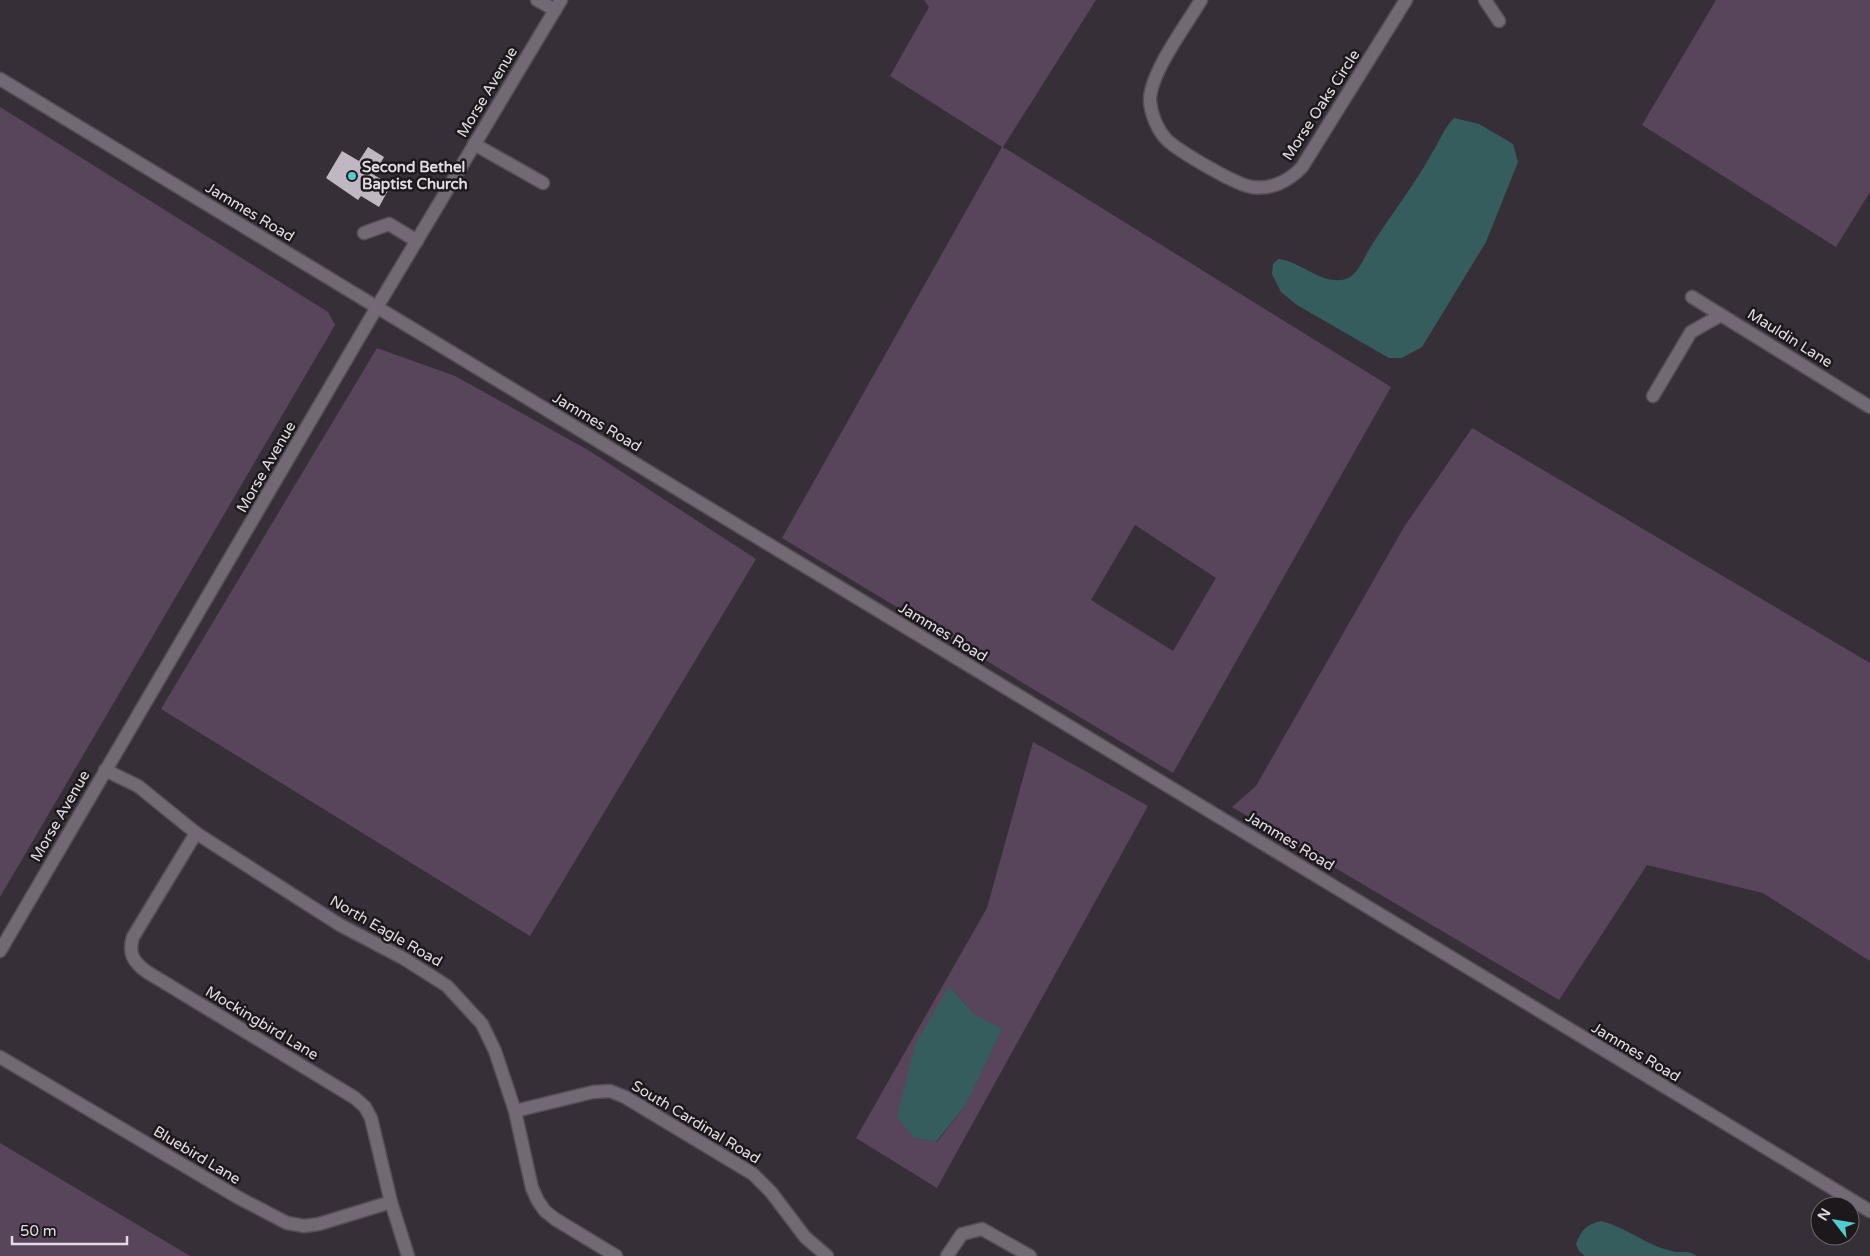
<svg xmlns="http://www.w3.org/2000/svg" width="1870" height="1256" viewBox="0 0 1870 1256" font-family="'Varela Round',sans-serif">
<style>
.green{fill:#58455b;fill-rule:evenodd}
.water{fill:#355d5e}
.building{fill:#c1b7c2}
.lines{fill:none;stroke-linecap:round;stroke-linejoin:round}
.minor-casing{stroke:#554e56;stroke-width:15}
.minor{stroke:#726974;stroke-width:12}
.poi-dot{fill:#52cdcf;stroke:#1c181c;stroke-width:2}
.labels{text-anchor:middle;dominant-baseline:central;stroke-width:5;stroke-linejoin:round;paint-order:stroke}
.street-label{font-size:15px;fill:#e2dce2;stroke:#1c181c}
.poi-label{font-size:15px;font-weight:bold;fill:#e2dce2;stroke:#1c181c;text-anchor:start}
</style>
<rect width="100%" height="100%" fill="#372f38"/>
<g class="green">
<path d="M924 0H1096L1003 147 1391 387 1173 773 782 538 1002 147 890 76 929 7ZM1135 525 1216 578 1173 651 1091 600Z"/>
<path d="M1716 0H1870V192L1836 247 1642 125Z"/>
<path d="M0 107 328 312 335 325 0 897Z"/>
<path d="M377 348 455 376 588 450 756 559 530 936 161 709Z"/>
<path d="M1472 428 1870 663V961L1763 893 1647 865 1559 1000 1232 807 1256 786 1404 527Z"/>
<path d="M1033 742 1148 806 937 1188 856 1138 987 908ZM950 987 974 1014 965 1106 937 1142 914 1138Z"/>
<path d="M0 1143 190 1256H0Z"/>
</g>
<g class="water">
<path d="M1454 118 1479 124 1513 144 1518 162 1486 242 1422 347 1402 358H1389L1297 305 1281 292 1272 274 1273 264 1278 259C1301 261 1322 286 1346 279 1356 276 1363 261 1367 253 1387 219 1413 188 1432 153 1440 141 1443 129 1454 118Z"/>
<path d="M949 986 974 1014 1002 1029 965 1106 936 1142 914 1138 897 1117 915 1045Z"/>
<path d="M1601 1221C1626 1227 1646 1245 1671 1251 1681 1254 1687 1249 1697 1256H1585L1579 1251 1576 1244C1581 1230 1587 1224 1601 1221Z"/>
</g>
<path class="building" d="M368 147 384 157 374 175 391 185 379 207 361 196 358 200 326 178 342 151 359 161Z"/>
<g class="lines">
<defs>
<g id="minor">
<path d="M537 0 555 10"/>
<path d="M1201 0C1187 24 1149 74 1150 101 1151 114 1157 129 1166 139 1178 151 1236 185 1252 187 1271 190 1289 181 1302 167L1406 0"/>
<path d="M1485 0 1499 21"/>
<path d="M0 79 1870 1211"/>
<path d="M474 144 543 183"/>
<path d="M364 233 389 224 417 241"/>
<path d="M1692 297 1870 407"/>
<path d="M1653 396 1691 332 1721 315"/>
<path d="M105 770 138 786 196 833 340 925 403 958 447 986 482 1024 495 1051 515 1111 532 1188 538 1201 545 1211 555 1219 616 1256"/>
<path d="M196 833 133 937C128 953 133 962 147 972L355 1098 365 1107 371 1118 391 1202 408 1256"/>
<path d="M0 951 377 307 561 0"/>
<path d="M0 1057 239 1198 287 1223 304 1226 319 1224 391 1202"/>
<path d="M515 1111 593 1092 610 1091 625 1097 753 1174 771 1192 805 1237 827 1256"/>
<path d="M947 1256 962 1234 982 1229 1030 1256"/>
</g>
</defs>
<use href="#minor" class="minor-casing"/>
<use href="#minor" class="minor"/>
</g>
<circle class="poi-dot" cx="352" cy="176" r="5"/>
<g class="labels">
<g class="street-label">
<text transform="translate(487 92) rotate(-59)">Morse Avenue</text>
<text transform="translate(1321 105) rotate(-57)">Morse Oaks Circle</text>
<text transform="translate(250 212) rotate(31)">Jammes Road</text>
<text transform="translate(1790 338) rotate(32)">Mauldin Lane</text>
<text transform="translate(597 422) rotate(31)">Jammes Road</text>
<text transform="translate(266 467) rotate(-60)">Morse Avenue</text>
<text transform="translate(943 632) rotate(31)">Jammes Road</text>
<text transform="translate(60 816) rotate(-60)">Morse Avenue</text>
<text transform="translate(1290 841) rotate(31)">Jammes Road</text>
<text transform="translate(386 931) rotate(30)">North Eagle Road</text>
<text transform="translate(262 1023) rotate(31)">Mockingbird Lane</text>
<text transform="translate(1636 1052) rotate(31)">Jammes Road</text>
<text transform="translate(696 1122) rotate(31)">South Cardinal Road</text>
<text transform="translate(197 1155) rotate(31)">Bluebird Lane</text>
</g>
<g class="poi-label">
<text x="362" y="167">Second Bethel<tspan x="362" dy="17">Baptist Church</tspan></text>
</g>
</g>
<g transform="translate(1835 1221) rotate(301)"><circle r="24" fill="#1c181c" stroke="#6b666b"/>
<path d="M0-4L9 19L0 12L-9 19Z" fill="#52cdcf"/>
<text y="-8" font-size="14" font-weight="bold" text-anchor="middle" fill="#e2dce2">N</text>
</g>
<path d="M12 1236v8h115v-8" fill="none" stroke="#e2dce2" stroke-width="2.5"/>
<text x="20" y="1236" font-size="15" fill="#e2dce2" stroke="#1c181c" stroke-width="4" paint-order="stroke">50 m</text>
</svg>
